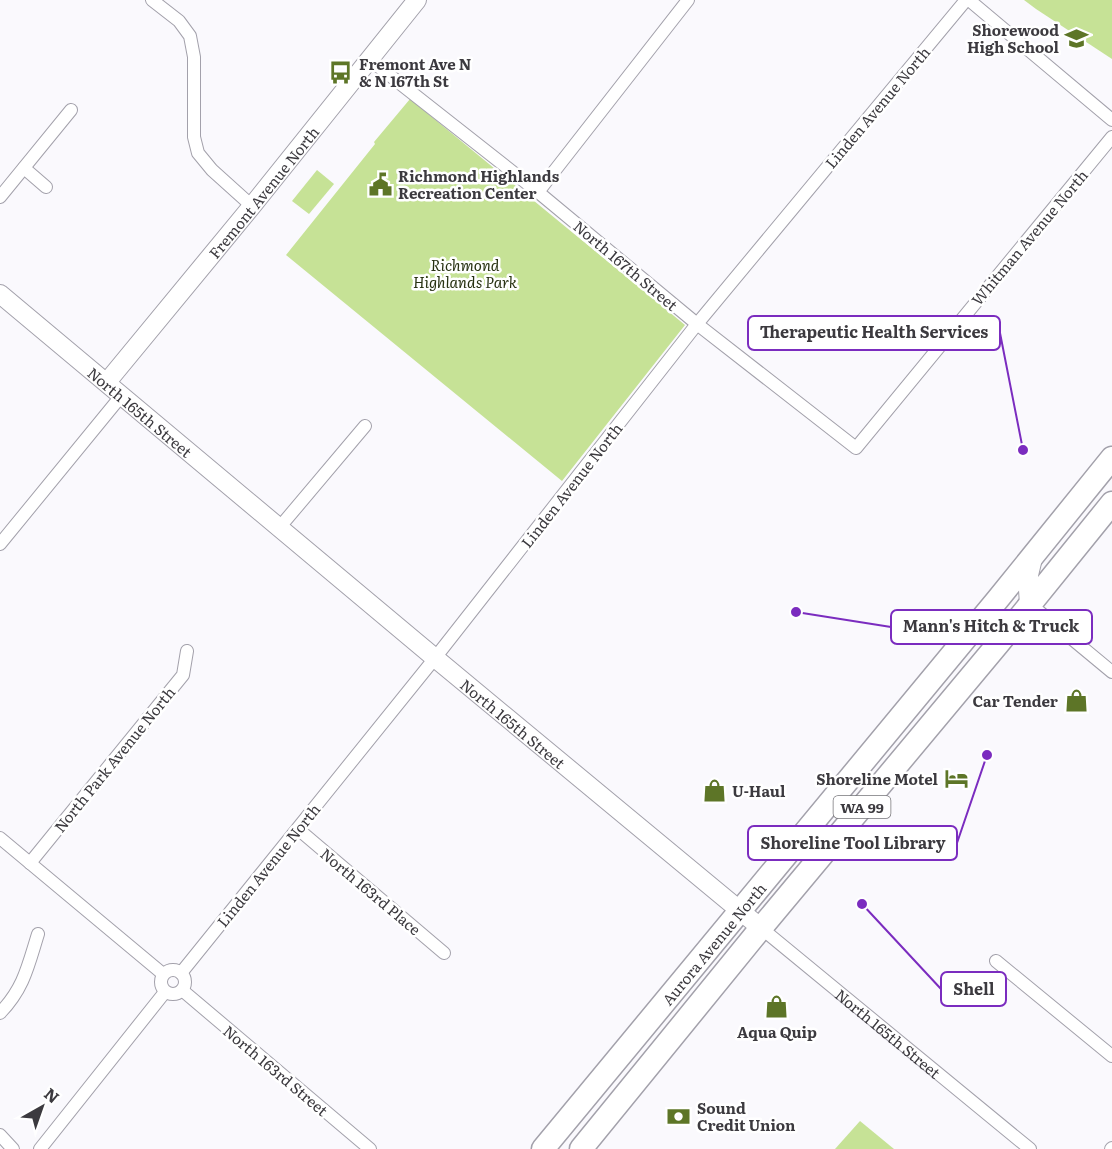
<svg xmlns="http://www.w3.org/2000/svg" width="1112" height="1149" viewBox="0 0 1112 1149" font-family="Literata,serif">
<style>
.green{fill:#c6e296}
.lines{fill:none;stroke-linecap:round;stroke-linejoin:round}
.street-casing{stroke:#a3a1ab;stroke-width:14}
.secondary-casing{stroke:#a3a1ab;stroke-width:20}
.primary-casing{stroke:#a3a1ab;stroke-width:22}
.highway-casing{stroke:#a3a1ab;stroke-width:25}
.street{stroke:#fff;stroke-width:12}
.secondary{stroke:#fff;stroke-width:18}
.primary{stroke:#fff;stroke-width:20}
.highway{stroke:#fff;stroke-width:22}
.labels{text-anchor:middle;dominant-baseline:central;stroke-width:5;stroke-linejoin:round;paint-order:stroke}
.shield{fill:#fff;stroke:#767579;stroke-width:1.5}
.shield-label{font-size:14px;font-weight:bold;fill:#3c3a3f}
.poi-label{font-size:15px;font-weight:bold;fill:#3c3a3f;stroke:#fff;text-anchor:start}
.street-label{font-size:15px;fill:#3c3a3f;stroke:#fff}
.park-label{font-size:15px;font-style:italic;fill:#273111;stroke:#fff}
.leader{fill:none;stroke:#7b2cbf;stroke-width:2}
.callout-dot{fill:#7b2cbf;stroke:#fff;stroke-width:2}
.callout{fill:#fff;stroke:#7b2cbf;stroke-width:2}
.callout-label{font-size:16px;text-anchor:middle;font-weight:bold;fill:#3c3a3f}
</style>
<rect width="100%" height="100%" fill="#faf9fd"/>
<g class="green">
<path d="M1024 0H1112V59L1036 9Z"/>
<path d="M410 99 685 325 562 481 286 255 375 144 374 142Z"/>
<path d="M317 170 334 184 309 214 292 201Z"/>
<path d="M860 1121 894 1149H835Z"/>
</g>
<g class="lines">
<defs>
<g id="street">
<path d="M152 0 179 21 190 36 194 57V137L198 153 212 170 252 206"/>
<path d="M969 0 1112 120"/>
<path d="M369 59 538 192 697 324 856 448 1112 137"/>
<path d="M24 168 46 187"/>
<path d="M538 192 688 0"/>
<path d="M0 197 71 110"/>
<path d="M279 528 365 426"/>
<path d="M0 544 122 395"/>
<path d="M1030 604 1112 672"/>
<path d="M298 829 444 953"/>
<path d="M0 838 163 974"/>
<path d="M30 863 183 675 187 651"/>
<path id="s1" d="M761 928 1030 1149"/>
<path d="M996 961 1112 1056"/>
<circle cx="173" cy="982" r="12"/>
<path d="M181 973 435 658 697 324 966 0"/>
<path d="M182 990 370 1149"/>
<path d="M0 1013C24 988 28 966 38 934"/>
<path d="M0 1135 13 1149"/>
<path d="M40 1149 165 992"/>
<path d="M1111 1149 1112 1148"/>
</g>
<g id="secondary">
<path id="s2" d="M0 294 435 658 761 928"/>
<path id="s3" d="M107 382 252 206 417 0"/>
</g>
<path id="primary" d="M1030 604 1028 575 1032 558"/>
<g id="highway">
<path id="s4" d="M543 1149 998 599 1112 458"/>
<path d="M581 1149 761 928 998 644 1112 503"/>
</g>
</defs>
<use href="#street" class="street-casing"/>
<use href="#secondary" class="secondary-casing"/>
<use href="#primary" class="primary-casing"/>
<use href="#highway" class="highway-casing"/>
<use href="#street" class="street"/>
<use href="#secondary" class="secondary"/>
<use href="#primary" class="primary"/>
<use href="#highway" class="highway"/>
</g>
<defs>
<symbol id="school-bare" viewBox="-9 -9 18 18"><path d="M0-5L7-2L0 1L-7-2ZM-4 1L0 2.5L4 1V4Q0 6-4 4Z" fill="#5d7527" stroke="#fff" stroke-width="2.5" paint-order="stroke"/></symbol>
<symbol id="bus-bare" viewBox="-9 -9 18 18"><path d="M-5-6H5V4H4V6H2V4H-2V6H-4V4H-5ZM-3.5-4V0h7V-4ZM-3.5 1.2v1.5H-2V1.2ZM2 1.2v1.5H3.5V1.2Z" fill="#5d7527" stroke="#fff" stroke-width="2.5" paint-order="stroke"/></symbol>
<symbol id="civic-bare" viewBox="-9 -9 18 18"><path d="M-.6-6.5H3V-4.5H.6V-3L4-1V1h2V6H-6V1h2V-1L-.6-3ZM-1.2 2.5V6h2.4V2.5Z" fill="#5d7527" stroke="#fff" stroke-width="2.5" paint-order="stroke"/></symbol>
<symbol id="shop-bare" viewBox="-9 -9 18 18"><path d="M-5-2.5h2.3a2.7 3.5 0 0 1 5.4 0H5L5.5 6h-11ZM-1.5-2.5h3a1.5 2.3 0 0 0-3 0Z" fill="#5d7527" stroke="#fff" stroke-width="2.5" paint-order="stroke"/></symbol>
<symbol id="hotel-bare" viewBox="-9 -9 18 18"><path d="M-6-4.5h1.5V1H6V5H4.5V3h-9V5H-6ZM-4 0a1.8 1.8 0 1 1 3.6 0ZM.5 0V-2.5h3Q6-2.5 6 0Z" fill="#5d7527" stroke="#fff" stroke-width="2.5" paint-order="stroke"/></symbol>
<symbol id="bank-bare" viewBox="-9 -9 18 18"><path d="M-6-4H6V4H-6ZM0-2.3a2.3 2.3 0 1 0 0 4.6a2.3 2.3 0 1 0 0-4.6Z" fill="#5d7527" stroke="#fff" stroke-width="2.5" paint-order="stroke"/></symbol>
</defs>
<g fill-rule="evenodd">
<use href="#school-bare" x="1060" y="22" width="33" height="33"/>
<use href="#bus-bare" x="324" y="56" width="33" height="33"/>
<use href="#civic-bare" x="364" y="168" width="33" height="33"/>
<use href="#shop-bare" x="1060" y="684" width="33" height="33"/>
<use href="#hotel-bare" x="940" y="762" width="33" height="33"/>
<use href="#shop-bare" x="698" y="774" width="33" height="33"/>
<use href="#shop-bare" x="760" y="990" width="33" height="33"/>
<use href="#bank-bare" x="662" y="1100" width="33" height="33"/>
</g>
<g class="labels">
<rect class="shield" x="833.5" y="796" width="57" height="22" rx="4.5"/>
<g class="shield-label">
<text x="862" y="807">WA 99</text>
</g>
<g class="poi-label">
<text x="1059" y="29" text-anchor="end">Shorewood<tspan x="1059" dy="17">High School</tspan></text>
<text x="359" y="63">Fremont Ave N<tspan x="359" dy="17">&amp; N 167th St</tspan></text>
<text x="398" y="175">Richmond Highlands<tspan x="398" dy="17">Recreation Center</tspan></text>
<text x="1058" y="700" text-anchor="end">Car Tender</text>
<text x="938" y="778" text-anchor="end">Shoreline Motel</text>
<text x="732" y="790">U-Haul</text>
<text x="777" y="1031" text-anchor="middle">Aqua Quip</text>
<text x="697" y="1107">Sound<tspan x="697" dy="17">Credit Union</tspan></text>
</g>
<g class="street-label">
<text transform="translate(877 107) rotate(-50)">Linden Avenue North</text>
<text stroke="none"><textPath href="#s3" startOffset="246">Fremont Avenue North</textPath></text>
<text transform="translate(1029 237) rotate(-50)">Whitman Avenue North</text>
<text transform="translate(626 265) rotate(40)">North 167th Street</text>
<text stroke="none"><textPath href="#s2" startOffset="183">North 165th Street</textPath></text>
<text transform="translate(571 485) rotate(-52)">Linden Avenue North</text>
<text stroke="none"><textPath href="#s2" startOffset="669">North 165th Street</textPath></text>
<text transform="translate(114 759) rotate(-51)">North Park Avenue North</text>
<text transform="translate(268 865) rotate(-51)">Linden Avenue North</text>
<text transform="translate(371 891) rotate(40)">North 163rd Place</text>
<text stroke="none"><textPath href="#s4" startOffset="267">Aurora Avenue North</textPath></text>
<text stroke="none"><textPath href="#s1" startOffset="165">North 165th Street</textPath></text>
<text transform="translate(276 1070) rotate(40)">North 163rd Street</text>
</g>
<g class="park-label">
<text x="465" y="264">Richmond<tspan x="465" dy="17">Highlands Park</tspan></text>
</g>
</g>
<path class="leader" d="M1023 450L1000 333M796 612L891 627M987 755L957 843M862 904L941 989"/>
<g class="callout-dot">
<circle cx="1023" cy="450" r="6"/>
<circle cx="796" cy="612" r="6"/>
<circle cx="987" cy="755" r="6"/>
<circle cx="862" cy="904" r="6"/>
</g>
<g class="callout">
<rect x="748" y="316" width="252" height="34" rx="6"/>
<rect x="891" y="610" width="201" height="34" rx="6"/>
<rect x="748" y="826" width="209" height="34" rx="6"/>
<rect x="941" y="972" width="65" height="34" rx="6"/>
</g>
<g class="callout-label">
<text x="874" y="338">Therapeutic Health Services</text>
<text x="991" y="632">Mann's Hitch &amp; Truck</text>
<text x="853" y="849">Shoreline Tool Library</text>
<text x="974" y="995">Shell</text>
</g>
<g transform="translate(42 1107) rotate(40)" stroke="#ffffff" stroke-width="4.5" paint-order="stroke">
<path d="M0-4.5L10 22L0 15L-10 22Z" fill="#3c3a3f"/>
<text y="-9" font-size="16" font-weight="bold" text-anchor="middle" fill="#3c3a3f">N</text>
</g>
</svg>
